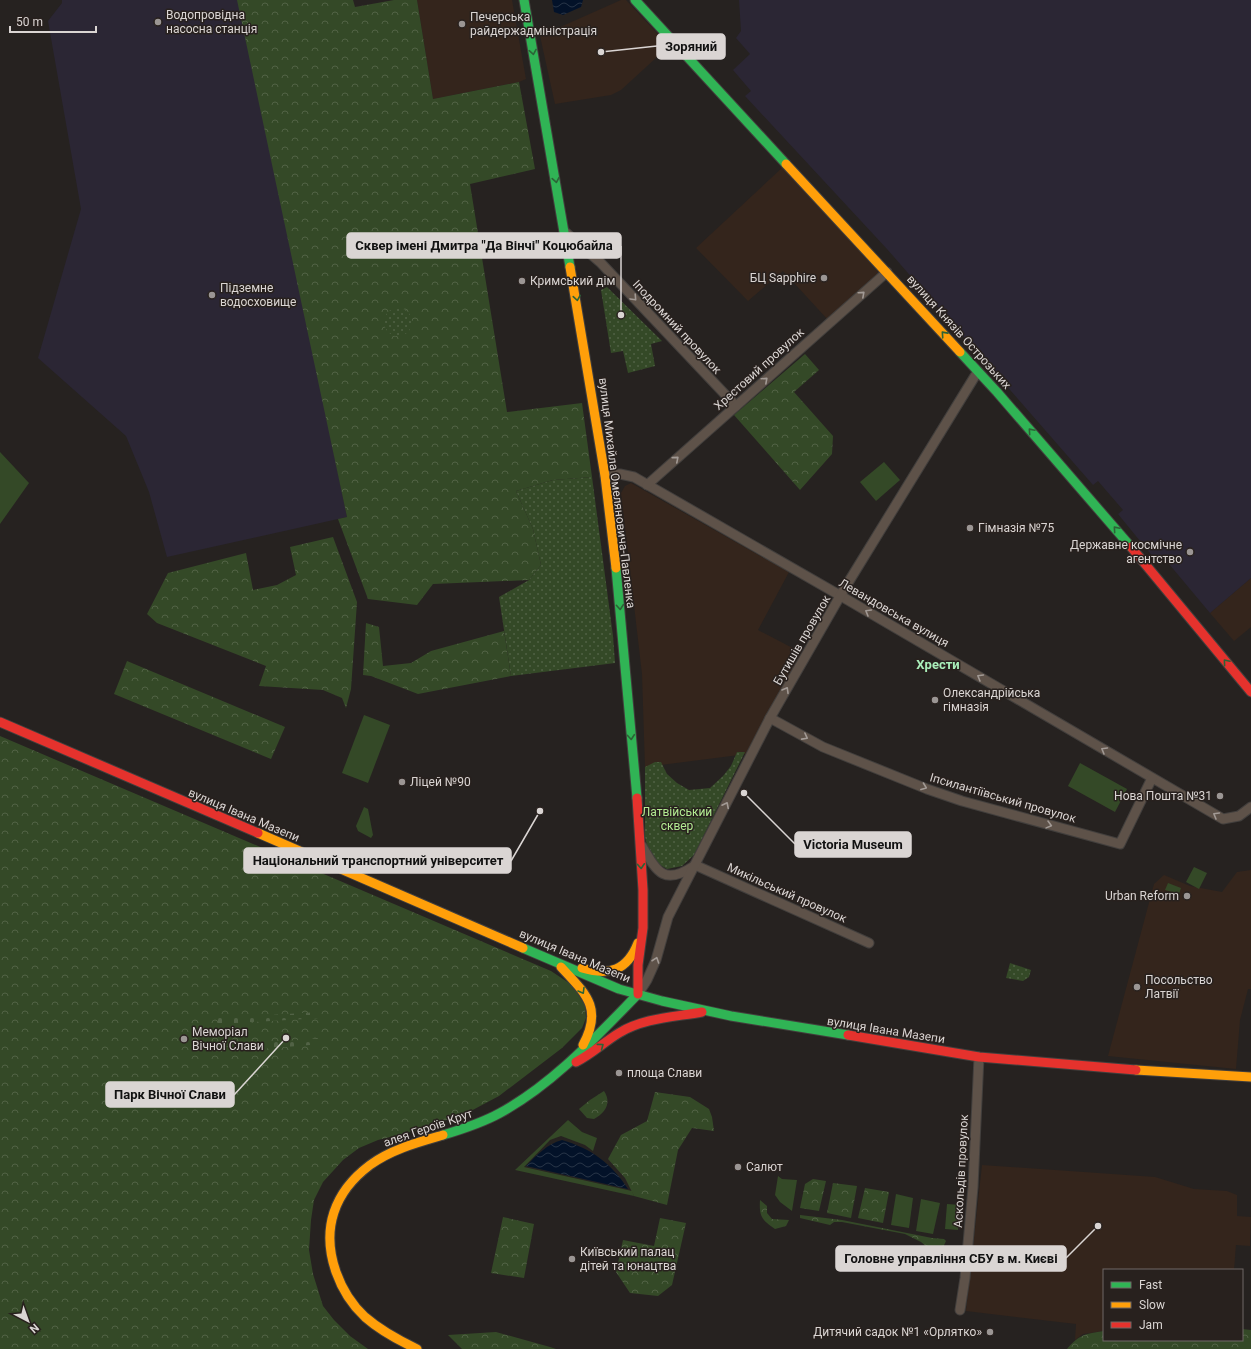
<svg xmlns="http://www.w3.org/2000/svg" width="1251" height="1349" viewBox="0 0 1251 1349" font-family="Roboto,sans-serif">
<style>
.commercial{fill:#34251c}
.industrial{fill:#2b2634}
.grass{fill:#344927}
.forest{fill:url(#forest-crowns)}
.cemetery{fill:url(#cemetery-stones)}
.park{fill:url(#park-dots)}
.water{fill:url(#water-waves)}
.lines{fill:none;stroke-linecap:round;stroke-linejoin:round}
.street-casing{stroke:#423f3d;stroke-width:11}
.fast-casing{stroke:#423f3d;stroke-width:11}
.slow-casing{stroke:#423f3d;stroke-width:11}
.jam-casing{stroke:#423f3d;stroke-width:11}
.street{stroke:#5e5249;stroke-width:9}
.fast{stroke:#30b455;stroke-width:9}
.slow{stroke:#ff9f0a;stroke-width:9}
.jam{stroke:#e5322d;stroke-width:9}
.oneway{stroke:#2c6337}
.oneway2{stroke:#a29a95}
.poi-dot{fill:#9b9694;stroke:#28211e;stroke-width:1.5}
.labels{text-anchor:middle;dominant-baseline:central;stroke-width:3;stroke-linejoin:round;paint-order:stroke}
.poi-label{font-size:12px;fill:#dad5d3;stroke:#28211e;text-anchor:start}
.street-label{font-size:12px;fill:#dad5d3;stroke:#28211e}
.park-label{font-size:12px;fill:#b2eb92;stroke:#28211e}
.neighbourhood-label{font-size:13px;font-weight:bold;fill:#a9eeba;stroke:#28211e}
.leader{fill:none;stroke:#dad5d3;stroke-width:1.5}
.callout-dot{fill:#dad5d3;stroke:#28211e;stroke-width:1.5}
.callout{fill:#dad5d3;stroke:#dad5d3;stroke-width:1.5}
.callout-label{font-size:13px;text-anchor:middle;font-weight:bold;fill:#111}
</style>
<defs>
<pattern id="forest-crowns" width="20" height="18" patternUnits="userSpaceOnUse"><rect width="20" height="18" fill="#344927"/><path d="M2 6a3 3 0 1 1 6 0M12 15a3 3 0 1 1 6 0" fill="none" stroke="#516245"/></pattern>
<pattern id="cemetery-stones" width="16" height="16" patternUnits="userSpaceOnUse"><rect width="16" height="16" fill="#344927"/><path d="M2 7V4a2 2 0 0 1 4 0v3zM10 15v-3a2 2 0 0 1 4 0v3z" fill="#516245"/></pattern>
<pattern id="park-dots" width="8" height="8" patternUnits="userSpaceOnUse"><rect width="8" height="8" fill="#344927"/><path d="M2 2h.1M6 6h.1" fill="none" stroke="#516245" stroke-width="1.8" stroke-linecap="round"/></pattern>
<pattern id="water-waves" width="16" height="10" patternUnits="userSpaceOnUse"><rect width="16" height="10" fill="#031229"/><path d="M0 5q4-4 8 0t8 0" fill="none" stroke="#273447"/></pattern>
</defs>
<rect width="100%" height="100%" fill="#262220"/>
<g class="commercial">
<path d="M417 0H512L526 79 519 82 433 99Z"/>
<path d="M621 0H626L669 46 621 90 611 95 555 104 540 36Z"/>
<path d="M784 166 880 274 829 321 783 271 748 301 696 248Z"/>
<path d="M631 483 789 572 758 630 804 654 747 754 645 767 642 674 621 493 625 486Z"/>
<path d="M1251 578V627L1234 641 1210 613Z"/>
<path d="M1251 870V989H1248L1240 1020 1236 1069 1108 1056 1154 884 1164 875 1190 886 1222 892 1237 872Z"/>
<path d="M982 1165 1155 1177 1194 1189 1227 1191 1237 1195V1216L1251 1217 1250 1246 1236 1245 1234 1270H1104V1331L1083 1334 1075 1340 1076 1324 966 1311Z"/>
</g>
<g class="industrial">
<path d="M62 0H241L347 517 167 557 149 492 126 436 38 358 81 209 48 21 62 3Z"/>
<path d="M739 0H1251V578L1210 613 1164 558 1158 563 1118 514 1123 510 1098 481 1093 485 887 249 745 96 751 91 733 70 750 54 736 38 741 31Z"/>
</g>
<g class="grass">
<path d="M0 452 29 483 0 524Z"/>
<path d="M884 462 900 480 876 501 860 482Z"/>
<path d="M364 715 390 725 368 783 342 773Z"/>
<path d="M1080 763 1127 789 1115 812 1068 786Z"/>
<path d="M364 807 368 809 373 835 371 838 358 831 356 826Z"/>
<path d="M1194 867 1207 873 1199 889 1186 882Z"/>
<path d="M1168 883 1181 888 1179 894 1165 890Z"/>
<path d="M568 1120 582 1132 597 1138 593 1151 585 1145 561 1136 550 1140 524 1167 632 1191 634 1196 515 1170Z"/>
<path d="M778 1176 782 1179 797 1180 792 1211 780 1202 775 1195Z"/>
<path d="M896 1194 913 1198 909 1228 891 1225Z"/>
<path d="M921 1199 940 1203 933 1234 916 1231Z"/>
<path d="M947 1204 960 1205 958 1230 945 1229Z"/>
</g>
<g class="forest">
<path d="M237 0H353L355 7 394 0H417L433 99 519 82 535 169 470 184 507 412 582 403 592 477 553 480 516 491 533 529 541 565 529 580 433 584 417 605 368 599 338 519 347 517Z"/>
<path d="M805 354 819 370 794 392 833 436 832 454 800 490 734 415Z"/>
<path d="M333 537 357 602 351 689 346 708 342 698 323 690 259 686 266 666 157 623 147 614 168 573 246 553 253 590 277 585 296 575 290 547Z"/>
<path d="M366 623 379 627 383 666 411 663 431 651 504 631 511 676 418 694 371 676 363 675Z"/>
<path d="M127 661 285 727 271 759 114 694Z"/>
<path d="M0 736 551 971 572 985 585 1005 586 1018 582 1028 562 1048 499 1096 467 1113 414 1131 378 1140 359 1148 343 1160 323 1182 314 1200 311 1220 309 1250 313 1274 323 1306 334 1320 350 1336 368 1349H0Z"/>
<path d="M604 1091C612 1103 605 1113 594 1119L587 1118 579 1109 590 1100Z"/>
<path d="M655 1092 690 1097 709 1109 712 1117 714 1131 692 1128 678 1150 667 1205 634 1196 625 1178 608 1159 621 1135 647 1121Z"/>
<path d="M813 1179 826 1181 819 1211 800 1208 805 1184Z"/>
<path d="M833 1183 857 1186 851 1218 827 1213Z"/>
<path d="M865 1188 889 1192 883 1223 858 1218Z"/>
<path d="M760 1200 767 1206V1213L772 1219 789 1220 786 1226 775 1229C762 1220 759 1217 760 1200Z"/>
<path d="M800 1215 842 1220 932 1238 944 1239 946 1241 941 1251 927 1247 921 1242 905 1234 842 1222H834L830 1225 800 1218Z"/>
<path d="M503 1217 534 1224 524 1278 491 1273Z"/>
<path d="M660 1218 686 1223 672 1285 658 1296 630 1293 616 1272 623 1240 654 1246Z"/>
<path d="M1242 1329 1251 1330V1349H1067C1080 1334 1085 1334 1104 1331V1340H1242Z"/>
<path d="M496 1332 550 1347 556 1349H462L448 1335Z"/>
</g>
<g class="cemetery">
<path d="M320 1012 321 1018 218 1024V1018Z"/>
<path d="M322 1038V1044L221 1052V1047Z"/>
</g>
<g class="park">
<path d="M607 287 662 341 651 344 655 366 628 373 623 351 611 353 601 290Z"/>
<circle cx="398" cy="322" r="14"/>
<path d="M592 477 613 636 615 663 511 676 499 597 529 580 541 565 533 529 516 491 553 480Z"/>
<path d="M737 752H745L694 855 682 866 667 869 650 859 645 837V767L655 762H661L667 774 677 783 689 790 710 788 723 776 731 766Z"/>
<path d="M1010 963 1031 970 1029 977 1023 981 1006 978Z"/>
</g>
<g class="water">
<path d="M552 0H583L581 7 563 15 554 12Z"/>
<path d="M562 1140C592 1149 611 1163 628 1189L526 1166C537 1155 547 1144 562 1140Z"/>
</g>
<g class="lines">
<defs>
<g id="street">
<path d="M565 232 600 262 736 406"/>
<path d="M605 476 620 474 634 477 841 596 1223 819 1239 816 1251 807"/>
<path d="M647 485 887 272"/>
<path d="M770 718 823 747 927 789 962 801 1120 844 1152 778"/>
<path d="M642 846C657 872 664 886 694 866"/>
<path d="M695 865 869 943"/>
<path d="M638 994 647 980 656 960 668 917 770 718 843 591 975 376 978 372"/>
<path d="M960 1310 965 1278 973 1187 979 1057"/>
</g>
<g id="fast">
<path d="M524 0 570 267"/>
<path d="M635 0 786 164"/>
<path d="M960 352 997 392 1131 547"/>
<path d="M616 568 637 798"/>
<path d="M523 948 619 989 662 1001 731 1016 848 1035"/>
<path d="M443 1135C463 1129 482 1123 500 1113 553 1084 596 1037 638 994"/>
</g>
<g id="slow">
<path d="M786 164 960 352"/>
<path d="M570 267 605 476 616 568"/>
<path d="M258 833 523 948"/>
<path d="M561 967C586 994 603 1008 583 1045"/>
<path d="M582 968C609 976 627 971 638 943"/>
<path d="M1136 1070 1251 1077"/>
<path d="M417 1349C398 1340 381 1331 365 1317 352 1305 342 1289 336 1272 321 1229 334 1192 370 1165 392 1149 419 1142 443 1135"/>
</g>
<g id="jam">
<path d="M1131 547 1251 692"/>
<path d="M0 722 258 833"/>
<path d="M637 798 643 890V928L638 965V994"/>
<path d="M848 1035 979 1057 1136 1070"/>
<path d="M576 1062C592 1054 604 1042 619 1033 643 1018 675 1017 702 1012"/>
</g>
</defs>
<use href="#street" class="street-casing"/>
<use href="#fast" class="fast-casing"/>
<use href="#slow" class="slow-casing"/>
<use href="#jam" class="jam-casing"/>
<use href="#street" class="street"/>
<use href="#fast" class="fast"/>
<use href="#slow" class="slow"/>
<use href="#jam" class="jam"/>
</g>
<defs><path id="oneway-chevron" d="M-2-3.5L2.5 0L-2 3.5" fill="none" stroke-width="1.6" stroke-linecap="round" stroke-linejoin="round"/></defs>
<g class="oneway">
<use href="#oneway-chevron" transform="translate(533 52) rotate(80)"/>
<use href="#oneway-chevron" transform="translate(556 180) rotate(80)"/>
<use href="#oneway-chevron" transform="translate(577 298) rotate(81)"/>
<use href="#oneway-chevron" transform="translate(944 334) rotate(-132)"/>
<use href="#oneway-chevron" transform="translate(1031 431) rotate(-131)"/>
<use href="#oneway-chevron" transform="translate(1116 529) rotate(-131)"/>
<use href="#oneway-chevron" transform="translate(620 607) rotate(85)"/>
<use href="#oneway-chevron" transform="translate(1226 662) rotate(-130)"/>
<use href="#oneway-chevron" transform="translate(631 737) rotate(85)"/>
<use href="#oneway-chevron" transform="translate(641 866) rotate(86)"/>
<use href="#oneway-chevron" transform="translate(582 991) rotate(59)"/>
<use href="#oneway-chevron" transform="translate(601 1046) rotate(-37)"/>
</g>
<g class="oneway2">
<use href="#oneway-chevron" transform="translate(862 294) rotate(-42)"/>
<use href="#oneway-chevron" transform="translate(634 298) rotate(47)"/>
<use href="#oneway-chevron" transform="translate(765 380) rotate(-42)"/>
<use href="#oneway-chevron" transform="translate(676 459) rotate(-41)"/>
<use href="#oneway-chevron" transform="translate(868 612) rotate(-150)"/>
<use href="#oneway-chevron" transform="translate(980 677) rotate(-150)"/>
<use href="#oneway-chevron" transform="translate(786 690) rotate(-60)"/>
<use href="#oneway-chevron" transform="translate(805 737) rotate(28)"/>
<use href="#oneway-chevron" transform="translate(1104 750) rotate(-150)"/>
<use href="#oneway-chevron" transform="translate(924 787) rotate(21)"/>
<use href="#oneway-chevron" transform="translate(726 805) rotate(-63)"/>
<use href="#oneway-chevron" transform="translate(1216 815) rotate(-150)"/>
<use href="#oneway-chevron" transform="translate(1049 825) rotate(15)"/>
<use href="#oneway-chevron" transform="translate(656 960) rotate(-71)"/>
</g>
<g class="poi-dot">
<circle cx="158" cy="22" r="4"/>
<circle cx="462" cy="24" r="4"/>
<circle cx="824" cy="278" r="4"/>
<circle cx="522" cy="281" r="4"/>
<circle cx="212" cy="295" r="4"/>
<circle cx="970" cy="528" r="4"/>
<circle cx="1190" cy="552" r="4"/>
<circle cx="935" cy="700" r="4"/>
<circle cx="402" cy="782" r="4"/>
<circle cx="1220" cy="796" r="4"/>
<circle cx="1187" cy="896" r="4"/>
<circle cx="1137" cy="987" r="4"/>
<circle cx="184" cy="1039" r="4"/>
<circle cx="619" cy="1073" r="4"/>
<circle cx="738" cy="1167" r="4"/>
<circle cx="572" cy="1259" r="4"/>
<circle cx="990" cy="1332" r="4"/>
</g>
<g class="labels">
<g class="poi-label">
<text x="166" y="15">Водопровідна<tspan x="166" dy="14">насосна станція</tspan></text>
<text x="470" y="17">Печерська<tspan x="470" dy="14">райдержадміністрація</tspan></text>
<text x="816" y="278" text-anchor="end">БЦ Sapphire</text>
<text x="530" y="281">Кримський дім</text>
<text x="220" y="288">Підземне<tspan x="220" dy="14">водосховище</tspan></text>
<text x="978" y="528">Гімназія №75</text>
<text x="1182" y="545" text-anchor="end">Державне космічне<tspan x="1182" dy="14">агентство</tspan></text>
<text x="943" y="693">Олександрійська<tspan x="943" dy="14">гімназія</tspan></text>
<text x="410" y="782">Ліцей №90</text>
<text x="1212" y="796" text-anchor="end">Нова Пошта №31</text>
<text x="1179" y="896" text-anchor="end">Urban Reform</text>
<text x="1145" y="980">Посольство<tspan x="1145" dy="14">Латвії</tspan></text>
<text x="192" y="1032">Меморіал<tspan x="192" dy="14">Вічної Слави</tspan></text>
<text x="627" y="1073">площа Слави</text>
<text x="746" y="1167">Салют</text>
<text x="580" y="1252">Київський палац<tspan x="580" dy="14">дітей та юнацтва</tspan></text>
<text x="982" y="1332" text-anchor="end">Дитячий садок №1 «Орлятко»</text>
</g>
<g class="street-label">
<text transform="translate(677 327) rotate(47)">Іподромний провулок</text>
<text transform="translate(959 332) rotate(48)">вулиця Князів Острозьких</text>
<text transform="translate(759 369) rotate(-42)">Хрестовий провулок</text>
<text transform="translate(617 493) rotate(83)">вулиця Михайла Омеляновича-Павленка</text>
<text transform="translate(894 613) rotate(30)">Левандовська вулиця</text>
<text transform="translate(802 640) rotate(-60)">Бутишів провулок</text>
<text transform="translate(1003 798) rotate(16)">Іпсилантіївський провулок</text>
<text transform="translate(244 815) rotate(23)">вулиця Івана Мазепи</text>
<text transform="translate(787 893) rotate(24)">Микільський провулок</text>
<text transform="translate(575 956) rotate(23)">вулиця Івана Мазепи</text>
<text transform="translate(886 1030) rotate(9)">вулиця Івана Мазепи</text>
<text transform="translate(428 1128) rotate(-19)">алея Героїв Крут</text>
<text transform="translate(961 1171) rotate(-87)">Аскольдів провулок</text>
</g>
<g class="park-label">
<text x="677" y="812">Латвійський<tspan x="677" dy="14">сквер</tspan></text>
</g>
<g class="neighbourhood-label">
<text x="938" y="664">Хрести</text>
</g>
</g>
<path class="leader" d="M601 52L657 46M621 315L621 246M744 793L795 844M540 811L511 861M286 1038L234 1095M1098 1226L1066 1258"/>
<g class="callout-dot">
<circle cx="601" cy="52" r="4"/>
<circle cx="621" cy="315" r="4"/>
<circle cx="744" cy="793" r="4"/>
<circle cx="540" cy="811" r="4"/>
<circle cx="286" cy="1038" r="4"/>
<circle cx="1098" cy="1226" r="4"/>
</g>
<g class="callout">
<rect x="657" y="34" width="68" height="25" rx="4"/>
<rect x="347" y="233" width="274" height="25" rx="4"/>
<rect x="795" y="832" width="116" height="25" rx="4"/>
<rect x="244" y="848" width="267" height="25" rx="4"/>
<rect x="106" y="1082" width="128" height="25" rx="4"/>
<rect x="836" y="1246" width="230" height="25" rx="4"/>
</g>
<g class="callout-label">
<text x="691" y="51">Зоряний</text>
<text x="484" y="250">Сквер імені Дмитра "Да Вінчі" Коцюбайла</text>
<text x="853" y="849">Victoria Museum</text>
<text x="378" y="865">Національний транспортний університет</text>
<text x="170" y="1099">Парк Вічної Слави</text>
<text x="951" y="1263">Головне управління СБУ в м. Києві</text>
</g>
<rect x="1103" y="1269" width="140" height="72" fill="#28211e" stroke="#6f6966"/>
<rect x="1111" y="1282" width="20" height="6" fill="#30b455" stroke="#6f6966"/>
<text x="1139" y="1289" font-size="12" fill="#dad5d3">Fast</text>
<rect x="1111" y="1302" width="20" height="6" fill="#ff9f0a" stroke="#6f6966"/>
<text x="1139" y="1309" font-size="12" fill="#dad5d3">Slow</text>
<rect x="1111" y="1322" width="20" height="6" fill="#e5322d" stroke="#6f6966"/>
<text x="1139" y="1329" font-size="12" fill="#dad5d3">Jam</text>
<g transform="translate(28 1321) rotate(139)" stroke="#28211e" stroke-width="3" paint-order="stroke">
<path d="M0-3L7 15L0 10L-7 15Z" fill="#dad5d3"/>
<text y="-6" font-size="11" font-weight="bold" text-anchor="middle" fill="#dad5d3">N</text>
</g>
<path d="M10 26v6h86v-6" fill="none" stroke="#dad5d3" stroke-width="2"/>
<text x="16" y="26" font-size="12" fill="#dad5d3" stroke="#28211e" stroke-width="3" paint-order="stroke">50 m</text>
</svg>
